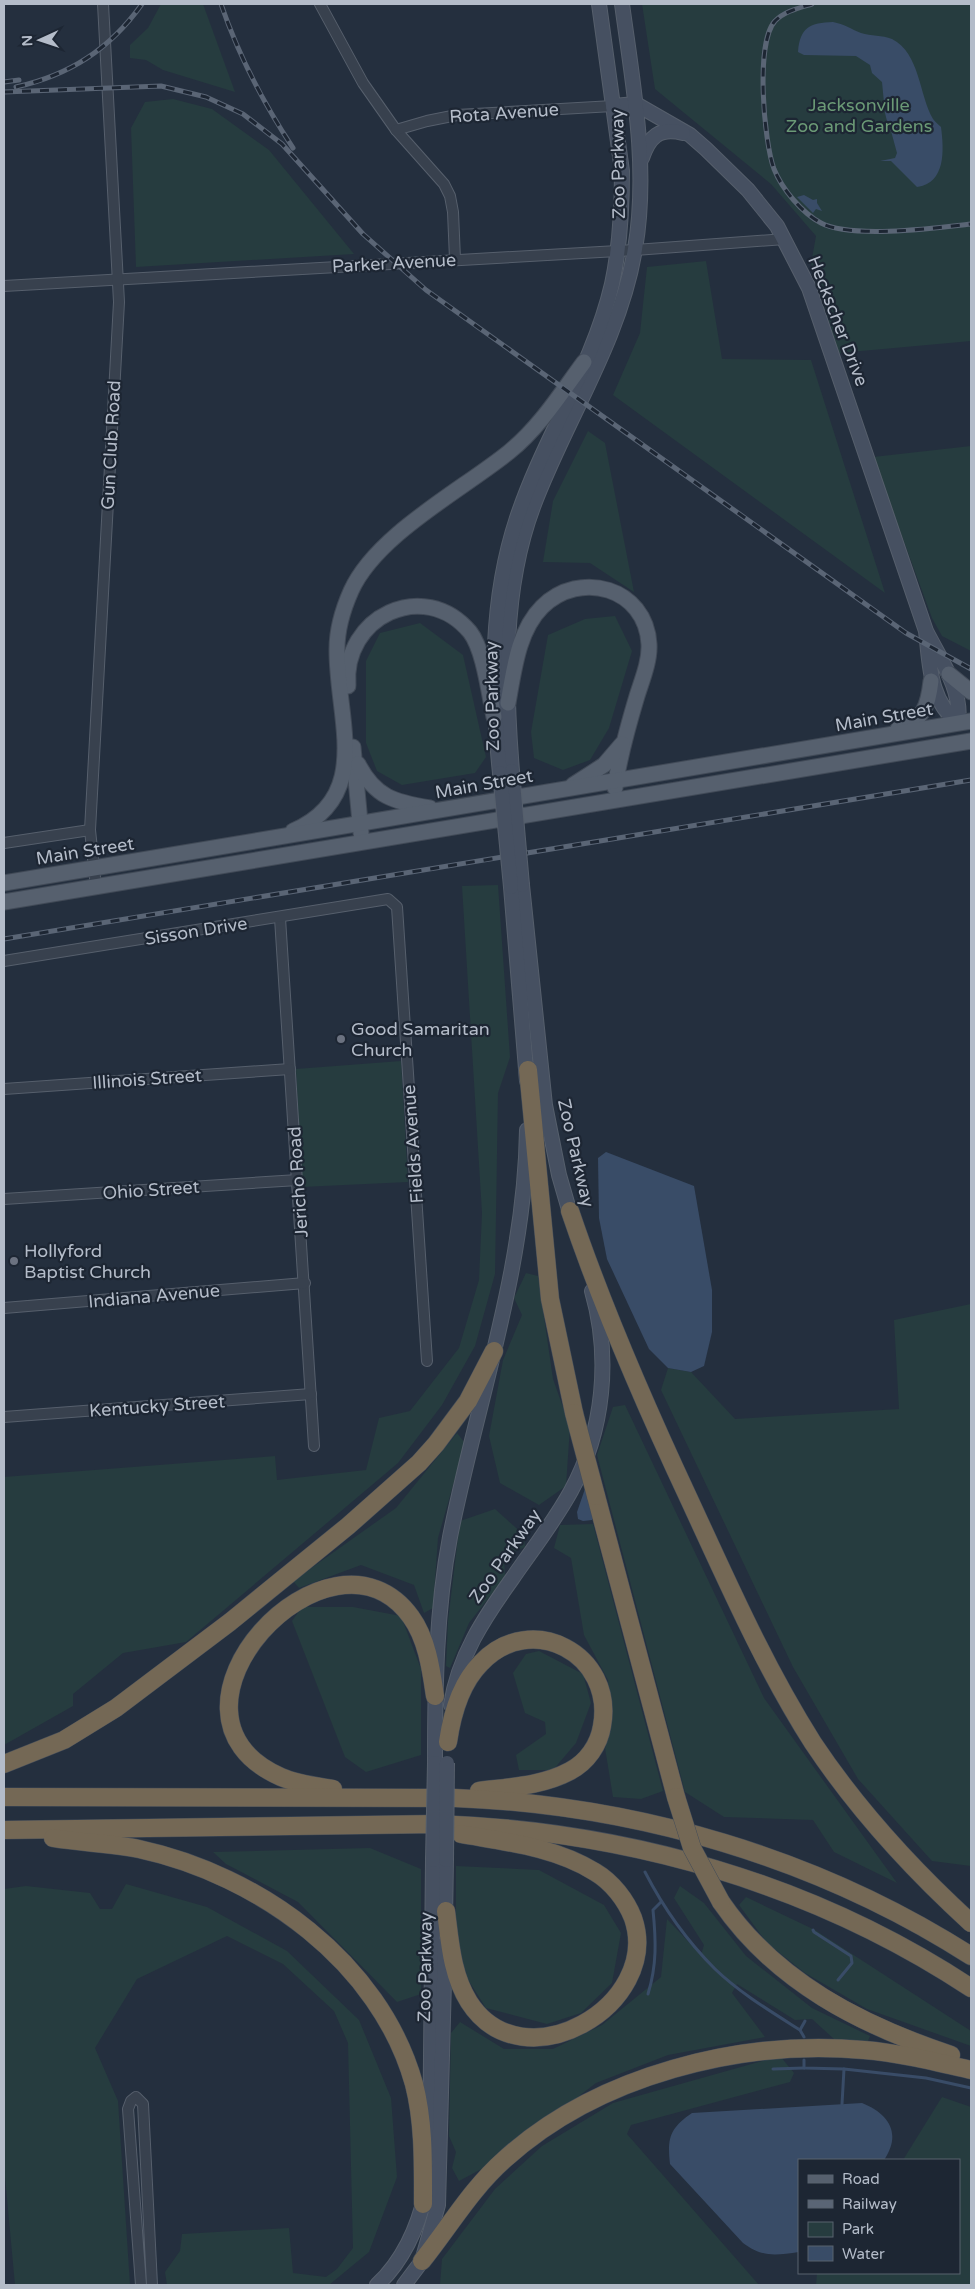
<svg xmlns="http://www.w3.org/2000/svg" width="975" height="2289" viewBox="0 0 975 2289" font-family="'Varela Round',sans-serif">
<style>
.green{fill:#263c3f}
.water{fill:#394c67}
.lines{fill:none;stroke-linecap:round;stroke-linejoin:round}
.stream{stroke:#394c67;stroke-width:3}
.street-casing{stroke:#565f6c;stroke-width:12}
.secondary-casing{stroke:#565f6c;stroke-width:16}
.primary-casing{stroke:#414a57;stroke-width:17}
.highway-casing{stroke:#434c59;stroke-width:19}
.street{stroke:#38414e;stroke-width:10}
.secondary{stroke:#465061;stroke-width:14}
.primary{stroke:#56606e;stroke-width:15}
.highway{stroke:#746855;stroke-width:18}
.rail-casing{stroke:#5a6575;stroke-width:5}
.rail{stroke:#1d2633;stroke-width:3;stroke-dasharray:9;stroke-linecap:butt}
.secondary-bridge-casing{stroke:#565f6c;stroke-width:16;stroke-linecap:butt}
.highway-bridge-casing{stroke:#434c59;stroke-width:19;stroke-linecap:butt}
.secondary-bridge{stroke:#465061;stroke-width:14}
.highway-bridge{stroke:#746855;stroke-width:18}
.worship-dot{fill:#6b7280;stroke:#1d2633;stroke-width:2}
.labels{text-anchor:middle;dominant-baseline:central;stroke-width:4.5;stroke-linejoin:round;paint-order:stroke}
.park-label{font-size:18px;fill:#6b9a76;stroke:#1d2633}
.street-label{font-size:18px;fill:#b4bcc9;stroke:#1d2633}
.poi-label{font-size:18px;fill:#b4bcc9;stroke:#1d2633;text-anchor:start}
</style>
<rect width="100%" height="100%" fill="#242f3e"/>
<g class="green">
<path d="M161 4H203L235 92 163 70 146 60 130 58V45L148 28Z"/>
<path d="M642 4H971V341L839 353 811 264 816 236 771 184 655 89Z"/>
<path d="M173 99 212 109 269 150 354 254 136 267 131 128 145 102Z"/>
<path d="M706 261 722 359 811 360 885 593 613 395 640 333 647 267Z"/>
<path d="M588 431 605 443 634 592 590 563 543 562 553 501Z"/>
<path d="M971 446V651L942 636 932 618 873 457Z"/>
<path d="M615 616 632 651 609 728 590 760 563 770 534 758 531 732 548 635 585 619Z"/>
<path d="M420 623 463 655 486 757 475 773 402 785 377 771 366 743V661L380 633Z"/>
<path d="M498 885 510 1057 498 1093 495 1274 475 1346 442 1405 398 1463 186 1642 123 1653 73 1694V1706L4 1745V1477L275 1456 277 1480 366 1470 379 1418 410 1411 459 1348 479 1280 482 1213 462 886Z"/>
<path d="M401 1061 408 1182 302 1187 296 1069Z"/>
<path d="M526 1273 538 1276 553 1379 570 1427 566 1486 539 1505 500 1483 489 1436 503 1360 522 1315 514 1298Z"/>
<path d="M971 1304V1866L932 1861 858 1779 793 1667 661 1390 668 1368 691 1372 735 1419 899 1409 894 1320Z"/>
<path d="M625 1405 764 1698 897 1883 834 1852 813 1820 724 1817 685 1792 597 1455 613 1407Z"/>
<path d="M457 1433 465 1443 438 1538 433 1608 424 1613 414 1585 361 1565 299 1588 293 1581 396 1508Z"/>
<path d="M495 1509 524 1535 525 1547 504 1557 505 1577 469 1623 450 1668 446 1666 448 1621 460 1521Z"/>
<path d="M593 1524 663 1791 641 1799 613 1797 605 1748 611 1729 608 1680 584 1635 571 1558 554 1548 560 1525Z"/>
<path d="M302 1607H353L401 1616 421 1669V1755L366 1772 345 1757 292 1621Z"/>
<path d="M539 1651 583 1674 591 1703 576 1743 553 1770H519L516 1755 546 1734 545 1722 525 1713 513 1673 526 1654Z"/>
<path d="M370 1848 421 1869V1994L397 2002 298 1902 226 1864 213 1852Z"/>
<path d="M456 1866 539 1870 604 1905 621 1933 612 1983 581 2013 547 2024 486 2008 465 1975 456 1934Z"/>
<path d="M126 1884 207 1907 287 1951 359 2020 391 2098 397 2177 369 2252 329 2285H167L165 2272 180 2251 182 2234 289 2228 293 2273 326 2277 337 2269 353 2248 348 2043 334 2011 283 1964 227 1936 137 1979 95 2048 118 2101 130 2285H15L4 2166V1889L26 1886 90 1893 100 1909H112Z"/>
<path d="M680 1886 704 1903 746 1956 812 2008 870 2036 868 2041 834 2039 812 2019 795 2020 737 1984 732 1993 765 2037 668 2055 596 2083 489 2165 459 2181 452 2168 456 2152 449 2136 451 2033 460 2022 504 2049H553L602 2025 661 1977 667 1919 701 1955 704 1945 674 1898Z"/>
<path d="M746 1897 815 1930 971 2031V2046L867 2009 805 1973 767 1943 739 1905Z"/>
<path d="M780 2056 794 2073 790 2082 631 2125 627 2134 759 2285H440L442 2259 495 2189 542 2146 613 2103Z"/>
<path d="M942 2097 971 2107V2285H816L817 2273H959V2160H903Z"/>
</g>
<g class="water">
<path d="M833 22C844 24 851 29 861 33 871 36 882 35 892 39 920 53 919 95 933 119 935 122 938 124 941 127 944 150 946 183 917 187L891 161H880L895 158 897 153 891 131 889 130 885 132 888 125 885 113 882 82 872 73 870 65 856 56 804 55 798 52C800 27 810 23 833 22Z"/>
<path d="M804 195 813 200 817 199V203L822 211 816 209 813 213 797 197Z"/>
<path d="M606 1152 694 1186 712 1290V1332L704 1366 691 1372 668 1368 649 1349 607 1259 599 1218 598 1158Z"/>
<path d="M586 1486 594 1516 592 1520 583 1521 578 1519 577 1512Z"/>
<path d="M862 2103C889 2114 902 2133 884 2160H799V2252C776 2255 763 2258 743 2243L670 2164C667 2138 670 2128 692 2113Z"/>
</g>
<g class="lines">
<g class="stream">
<path d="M645 1872C663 1907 687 1941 715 1969 740 1993 770 2011 800 2030L804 2037"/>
<path d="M813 1930 814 1932 851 1956 852 1963 838 1980"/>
<path d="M648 1994C657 1965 656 1940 653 1910L661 1902"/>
<path d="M800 2030 805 2021"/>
<path d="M804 2060V2068L844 2069"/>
<path d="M773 2069 804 2068"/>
<path d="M842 2104 844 2069 926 2078 971 2088"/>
</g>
<defs>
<g id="street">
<path d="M320 4 363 83 396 130 444 184 450 196 453 212 455 259"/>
<path d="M396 130 427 121 457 115 613 106"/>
<path d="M4 286 635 250 785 239"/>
<path d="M4 843 90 830"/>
<path d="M96 887 90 830 119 302 103 4"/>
<path d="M280 918 314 1446"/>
<path d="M4 961 388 899 397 907 427 1361"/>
<path d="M4 1089 290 1069"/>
<path d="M4 1199 298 1180"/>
<path d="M4 1308 305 1283"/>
<path d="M4 1417 311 1394"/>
<path d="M141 2285 128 2109 131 2101 136 2097 143 2104 152 2285"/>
</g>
<g id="secondary">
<path d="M613 106 636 104 690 135 706 149 748 190 777 226 809 288 926 631C940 659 963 690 958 723 929 700 930 665 926 631"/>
<path d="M642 158C649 137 659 127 683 133"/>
<path d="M512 771C505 684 502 590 533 507 565 421 620 341 635 249 649 168 633 85 622 4"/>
<path d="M500 773C491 689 490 599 517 518 543 439 593 366 612 284 620 247 622 209 622 171L599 4"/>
<path d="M522 885 545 1105 559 1175 572 1220"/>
<path d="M511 887 527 1081"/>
<path d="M451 1705C458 1657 484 1618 512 1579 532 1550 554 1522 571 1491 604 1431 611 1357 592 1291"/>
<path d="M435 1763C435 1687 436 1611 450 1537 477 1401 525 1270 527 1130"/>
<path d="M445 1919 446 1860"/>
<path d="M430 2154 433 1860"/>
<path d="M377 2285C402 2262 418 2228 425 2195"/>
<path d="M404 2285 422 2261 438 2205 445 1943"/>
</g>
<g id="primary">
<path d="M949 674 971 692"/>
<path d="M348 686C342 617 424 577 470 632 484 650 489 694 494 717"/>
<path d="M508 703C514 670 518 631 542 607 580 569 646 588 649 644 650 661 642 680 637 696 628 726 619 757 615 788"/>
<path d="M898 729C924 719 928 707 931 681"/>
<path d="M353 747 361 833"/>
<path d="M358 764C375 797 394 802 430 808"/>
<path d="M573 785 604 765 622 744"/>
<path d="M293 831C374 796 336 717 337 649 337 630 343 609 351 591 376 535 462 490 509 452 540 427 561 393 584 362"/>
<path d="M4 883 971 721"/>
<path d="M4 902 971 741"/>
</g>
<g id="highway">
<path d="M528 1070 550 1299 574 1413"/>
<path d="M570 1211C603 1309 645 1405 689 1499 727 1581 764 1666 813 1743 857 1809 913 1870 971 1923"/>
<path d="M596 1496 676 1797"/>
<path d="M448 1742C452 1714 461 1683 481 1663 531 1610 615 1654 602 1726 599 1745 587 1762 570 1771 542 1786 510 1787 479 1791"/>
<path d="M4 1764 64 1740 116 1708 230 1622 348 1526 419 1463 436 1444 468 1401 494 1351"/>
<path d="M333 1789C315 1786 297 1784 281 1777 136 1713 331 1506 411 1617 427 1639 431 1669 435 1696"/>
<path d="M4 1797 455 1798C637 1805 818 1858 971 1956"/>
<path d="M4 1830 438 1824C627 1831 812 1883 971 1988"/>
<path d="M53 1838C82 1843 111 1843 139 1849 259 1875 380 1962 414 2084 424 2123 423 2164 423 2204"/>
<path d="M721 1902C776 1982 861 2025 951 2055"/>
<path d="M446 1911C450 1943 452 1975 469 2002 523 2086 663 2005 633 1918 626 1900 612 1882 595 1872 555 1847 506 1842 461 1834"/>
<path d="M422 2261C450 2226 471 2189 505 2159 598 2075 741 2039 864 2050 900 2053 936 2062 971 2070"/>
</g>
</defs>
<use href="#street" class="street-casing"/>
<use href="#secondary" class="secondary-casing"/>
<use href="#primary" class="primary-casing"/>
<use href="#highway" class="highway-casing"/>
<use href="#street" class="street"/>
<use href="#secondary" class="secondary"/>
<use href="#primary" class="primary"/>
<use href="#highway" class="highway"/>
<defs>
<g id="rail">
<path d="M221 4C238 54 264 104 293 148"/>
<path d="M812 4C799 8 785 11 775 21 755 43 764 142 774 169 782 189 802 213 821 223 851 239 936 228 971 224"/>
<path d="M4 82 19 80"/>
<path d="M16 87C70 75 110 49 142 4"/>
<path d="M4 92 161 86 206 97 243 114 282 144 363 234 426 290 906 633 971 669"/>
<path d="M4 939 971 780"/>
</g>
</defs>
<use href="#rail" class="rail-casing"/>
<use href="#rail" class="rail"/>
<defs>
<g id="secondary-bridge">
<path d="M512 771 522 885"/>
<path d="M500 773 511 887"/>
<path d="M433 1860 435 1763"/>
<path d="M446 1860 447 1763"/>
</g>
<g id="highway-bridge">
<path d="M574 1413 596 1496"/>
<path d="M676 1797 692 1848 721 1902"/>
</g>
</defs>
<use href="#secondary-bridge" class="secondary-bridge-casing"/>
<use href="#highway-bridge" class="highway-bridge-casing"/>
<use href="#secondary-bridge" class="secondary-bridge"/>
<use href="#highway-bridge" class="highway-bridge"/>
</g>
<g class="worship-dot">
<circle cx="341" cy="1039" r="5"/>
<circle cx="14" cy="1261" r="5"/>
</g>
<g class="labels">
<g class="park-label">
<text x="859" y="105">Jacksonville<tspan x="859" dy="21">Zoo and Gardens</tspan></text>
</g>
<g class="street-label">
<text transform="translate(504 113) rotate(-4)">Rota Avenue</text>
<text transform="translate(618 164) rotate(-91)">Zoo Parkway</text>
<text transform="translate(394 263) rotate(-3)">Parker Avenue</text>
<text transform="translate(838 321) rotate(69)">Heckscher Drive</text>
<text transform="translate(111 445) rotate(-87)">Gun Club Road</text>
<text transform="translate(492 696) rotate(-91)">Zoo Parkway</text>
<text transform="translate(884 717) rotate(-10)">Main Street</text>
<text transform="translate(484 784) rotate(-10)">Main Street</text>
<text transform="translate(85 851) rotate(-9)">Main Street</text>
<text transform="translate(196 931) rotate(-9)">Sisson Drive</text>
<text transform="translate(147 1079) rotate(-4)">Illinois Street</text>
<text transform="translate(413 1144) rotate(-94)">Fields Avenue</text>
<text transform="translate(576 1153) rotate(77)">Zoo Parkway</text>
<text transform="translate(298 1182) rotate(-94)">Jericho Road</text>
<text transform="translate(151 1190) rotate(-4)">Ohio Street</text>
<text transform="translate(154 1296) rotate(-5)">Indiana Avenue</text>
<text transform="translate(157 1406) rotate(-4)">Kentucky Street</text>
<text transform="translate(505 1556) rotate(-55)">Zoo Parkway</text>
<text transform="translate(425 1967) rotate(-89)">Zoo Parkway</text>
</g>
<g class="poi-label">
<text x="351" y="1029">Good Samaritan<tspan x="351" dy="21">Church</tspan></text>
<text x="24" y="1251">Hollyford<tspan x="24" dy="21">Baptist Church</tspan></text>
</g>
</g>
<rect width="975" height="2289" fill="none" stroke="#b4bcc9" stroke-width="10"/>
<rect x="798" y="2159" width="162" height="115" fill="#1d2633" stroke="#59626f"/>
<rect x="808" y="2175" width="25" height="8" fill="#56606e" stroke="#59626f"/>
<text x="842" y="2184" font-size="15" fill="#b4bcc9">Road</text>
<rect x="808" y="2200" width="25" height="8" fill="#5a6575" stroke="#59626f"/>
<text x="842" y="2209" font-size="15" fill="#b4bcc9">Railway</text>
<rect x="808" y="2222" width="25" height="15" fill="#263c3f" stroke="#59626f"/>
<text x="842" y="2234" font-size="15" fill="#b4bcc9">Park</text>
<rect x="808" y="2246" width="25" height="15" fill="#394c67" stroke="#59626f"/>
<text x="842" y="2259" font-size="15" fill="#b4bcc9">Water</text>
<g transform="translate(40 40) rotate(267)" stroke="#1d2633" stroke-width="4" paint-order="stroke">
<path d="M0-4L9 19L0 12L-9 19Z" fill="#b4bcc9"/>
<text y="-8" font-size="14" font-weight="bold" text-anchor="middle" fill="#b4bcc9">N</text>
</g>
</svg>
